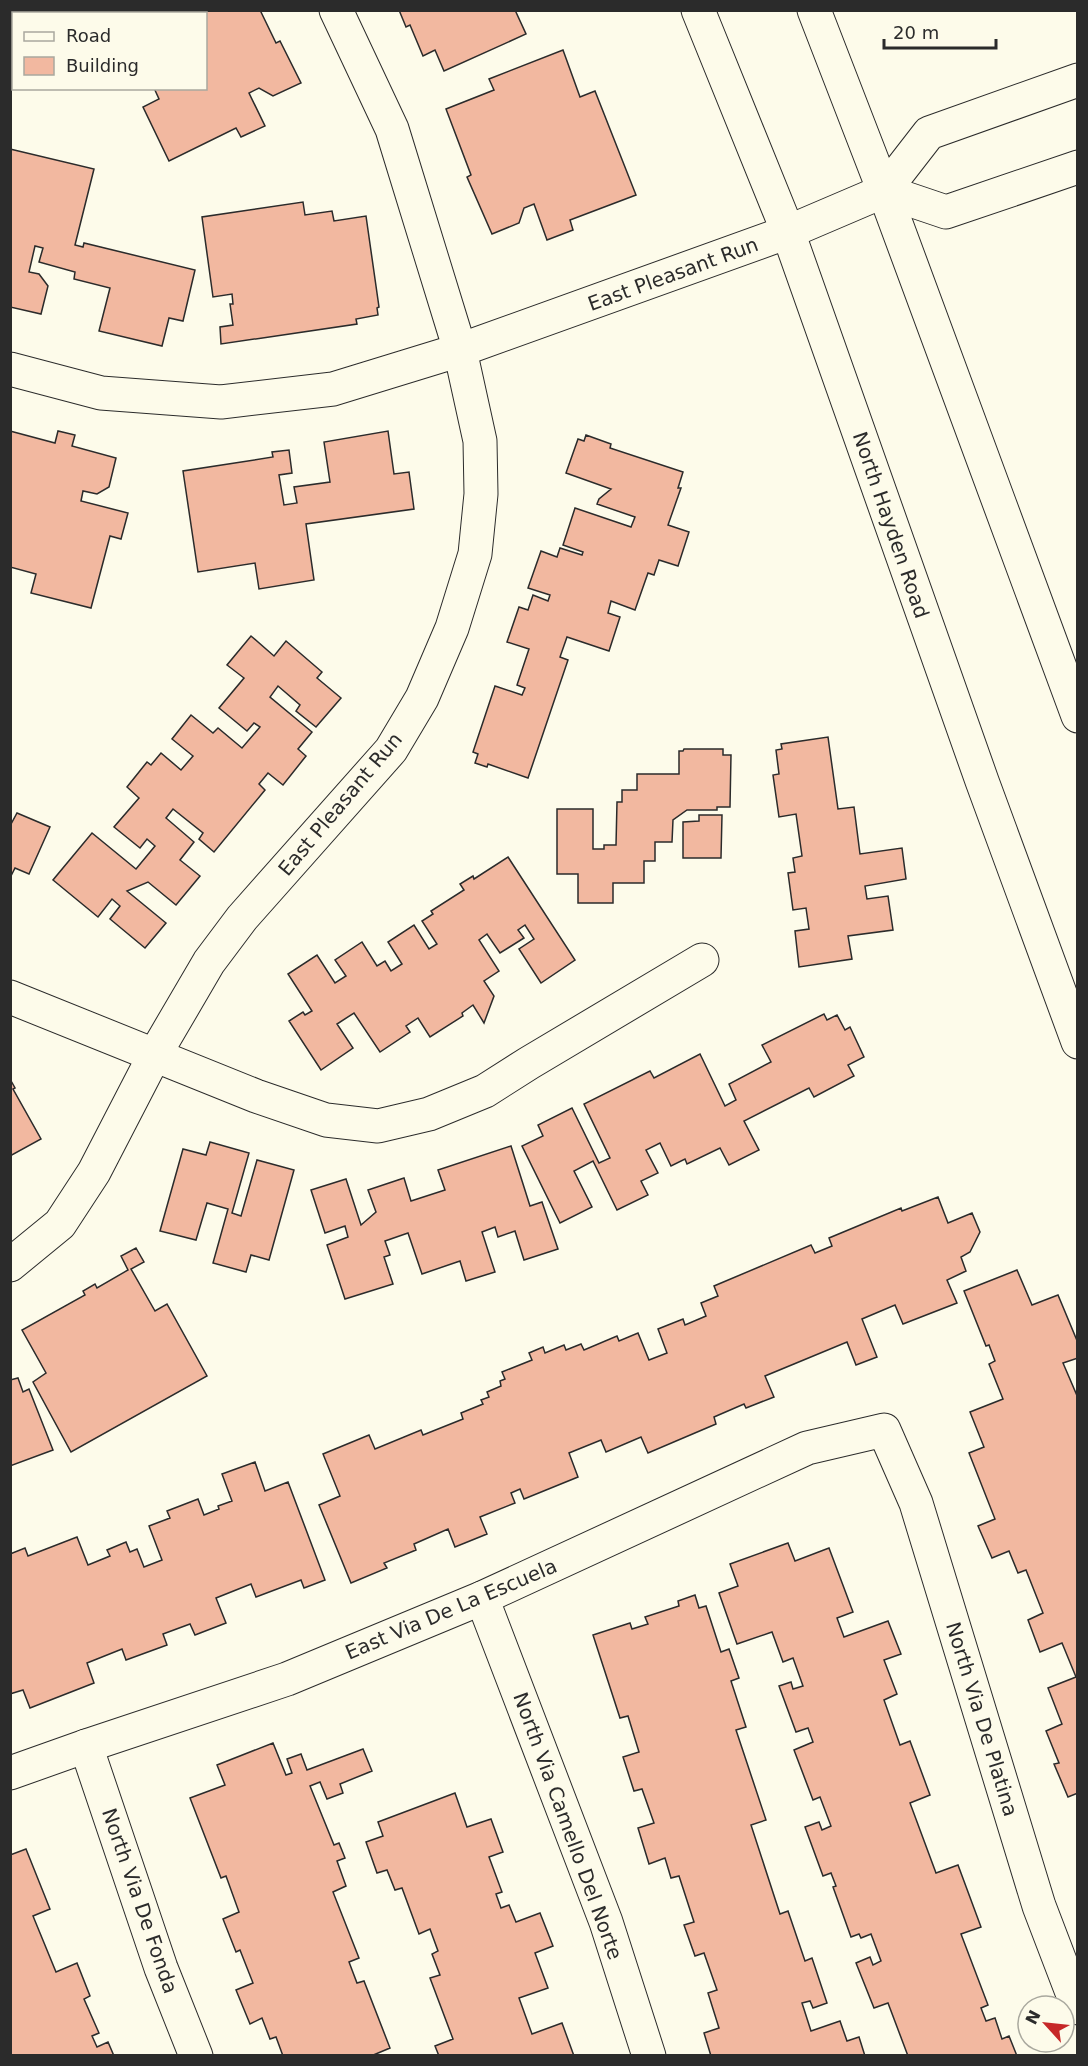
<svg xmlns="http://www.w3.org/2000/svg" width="1088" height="2066" viewBox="0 0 1088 2066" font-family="'DejaVu Sans',sans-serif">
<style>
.building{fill:#f2b8a0;stroke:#2b2b2b;stroke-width:1.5}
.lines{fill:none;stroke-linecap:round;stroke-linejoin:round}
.minor-casing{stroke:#2b2b2b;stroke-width:35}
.secondary-casing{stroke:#2b2b2b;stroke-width:35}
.minor{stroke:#fdfbea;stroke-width:33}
.secondary{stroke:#fdfbea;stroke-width:33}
.labels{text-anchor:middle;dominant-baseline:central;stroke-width:4.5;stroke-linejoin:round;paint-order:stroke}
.street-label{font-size:20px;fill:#2b2b2b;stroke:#fdfbea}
</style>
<rect width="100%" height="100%" fill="#fdfbea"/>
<g class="building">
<path d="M117 10H260L276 43 280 41 301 83 273 96 259 88 249 93 265 126 241 137 236 128 169 161 143 107 159 99 154 88H206V14H119Z"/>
<path d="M399 10H515L526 34 444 71 435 50 423 56 410 25 406 27Z"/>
<path d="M563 50 580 97 595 91 636 195 570 220 573 230 547 240 534 204 524 208 519 223 492 234 467 177 471 175 446 109 494 90 489 79Z"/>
<path d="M10 149 94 169 75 245 83 247 84 243 195 270 183 321 169 318 162 346 99 331 110 288 74 279 75 272 39 262 43 248 35 246 29 272 39 274 48 286 41 314 10 307Z"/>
<path d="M303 202 305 215 332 211 334 221 366 216 379 307 377 308 378 315 356 319 357 324 221 344 220 327 233 325 230 304H233L232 294 213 297 202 217Z"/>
<path d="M10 431 55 443 58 431 75 435 72 446 116 458 109 487 97 494 83 491 81 501 128 513 121 539 110 536 91 608 31 593 36 574 10 567Z"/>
<path d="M388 431 394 474 409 472 414 509 306 524 314 580 259 589 255 563 198 572 183 471 273 457 272 452 289 450 292 473 279 475 284 505 297 503 294 487 330 482 324 442Z"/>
<path d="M586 435 611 444 610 448 683 472 678 488H681L668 525 689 532 678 566 659 560 654 575 648 573 635 610 611 601 608 613 620 617 609 651 567 637 560 657 568 660 528 778 488 764 487 767 475 763 478 754 473 752 495 686 522 695 525 688 517 685 529 649 507 642 519 607 528 610 533 595 548 601 550 595 528 588 541 551 557 557 560 548 582 555 583 552 563 545 575 508 631 527 635 517 597 504 599 499 611 489 566 473 578 439 584 441Z"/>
<path d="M251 636 274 656 286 641 322 672 317 678 341 698 316 727 296 711 300 705 278 686 270 697 312 732 298 749 306 756 283 785 268 773 259 784 265 790 214 852 199 839 203 833 173 809 166 818 194 842 180 860 200 876 176 905 148 882 127 891 166 923 145 948 110 919 120 906 112 899 98 917 53 880 92 833 136 869 155 846 147 839 140 848 114 827 139 798 127 787 147 762 151 765 161 753 181 770 193 756 172 739 191 715 213 733 218 728 242 748 260 727 254 723 247 731 219 708 244 678 227 665Z"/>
<path d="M828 737 838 809 854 807 860 854 902 848 906 879 865 886 867 899 888 896 893 930 848 936 852 959 799 967 795 931 809 929 806 908 793 910 788 873 795 872 793 858 802 856 796 814 779 817 773 775 779 774 776 750 782 749 781 744Z"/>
<path d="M684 749H723V755H731L730 807H717V810H687L673 820 672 842H655V861H644V883H613V903H578V874H557V809H593V849H604V845H616L617 802H622V790H637V774H679V751H683Z"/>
<path d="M17 813 50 827 29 874 15 868 10 878V826Z"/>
<path d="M699 815H722L721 858H683V822L699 821Z"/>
<path d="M508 857 575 960 541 983 519 949 534 939 525 925 518 930 524 938 500 953 487 934 479 940 499 971 484 981 494 996 484 1023 473 1005 462 1013 463 1016 430 1037 418 1018 406 1026 410 1032 380 1052 354 1013 337 1024 353 1048 321 1070 289 1021 303 1012 305 1015 312 1011 288 974 317 955 335 983 346 976 335 960 362 942 377 966 385 961 391 971 402 964 388 942 414 925 429 949 437 944 422 921 433 914 431 911 464 890 460 884 473 876 474 879Z"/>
<path d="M824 1014 827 1020 837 1015 845 1030 850 1027 864 1057 848 1065 854 1076 814 1097 809 1088 744 1121 759 1150 729 1165 720 1148 687 1164 685 1159 671 1166 660 1143 646 1150 658 1173 641 1181 648 1195 617 1210 593 1161 574 1171 592 1207 560 1223 522 1146 543 1136 538 1125 572 1108 599 1163 610 1158 584 1104 650 1071 654 1078 700 1054 725 1106 736 1100 729 1084 771 1062 762 1045Z"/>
<path d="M10 1079 15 1088 13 1089 41 1139 10 1156Z"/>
<path d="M210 1142 249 1153 232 1213 241 1216 257 1160 294 1170 269 1260 251 1255 246 1272 213 1263 228 1209 207 1203 196 1240 160 1231 183 1149 206 1155Z"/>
<path d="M511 1146 530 1206 542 1202 558 1249 524 1260 515 1231 498 1237 495 1227 482 1232 495 1272 466 1281 460 1261 422 1274 408 1233 385 1241 390 1255 384 1257 393 1284 345 1299 327 1245 348 1237 345 1226 325 1233 311 1190 346 1179 361 1225 376 1212 368 1190 404 1178 411 1201 445 1190 438 1170Z"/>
<path d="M938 1197 948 1223 972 1213 980 1232 970 1252 961 1257 966 1271 947 1280 957 1303 903 1324 895 1305 862 1319 877 1357 856 1365 847 1342 765 1376 774 1397 746 1408 744 1404 714 1417 716 1424 648 1453 641 1437 606 1452 601 1440 569 1453 578 1477 524 1499 520 1489 511 1493 515 1503 480 1517 487 1534 455 1547 448 1529 414 1544 416 1550 384 1563 387 1568 351 1583 319 1505 340 1496 323 1454 369 1435 375 1449 421 1430 423 1435 463 1419 461 1413 483 1404 481 1400 489 1397 487 1392 501 1386 500 1381 505 1379 502 1372 532 1360 529 1353 543 1347 545 1353 564 1345 566 1350 581 1344 584 1350 617 1336 619 1341 638 1333 649 1360 667 1353 658 1329 683 1319 685 1325 706 1316 701 1303 718 1296 714 1286 811 1245 815 1253 832 1246 829 1238 901 1208 902 1211Z"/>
<path d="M136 1248 144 1262 131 1269 155 1311 167 1304 207 1376 71 1452 33 1382 46 1373 22 1330 85 1295 83 1291 95 1284 97 1288 128 1270 121 1256Z"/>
<path d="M1017 1270 1032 1305 1058 1295 1078 1343V1358L1063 1363 1078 1398V1793L1068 1797 1054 1764 1059 1763 1046 1731 1062 1724 1048 1688 1076 1677 1062 1643 1040 1652 1028 1620 1043 1613 1026 1570 1018 1573 1009 1551 992 1558 978 1526 995 1519 969 1453 984 1447 970 1412 1003 1399 989 1364 995 1361 989 1345 986 1346 964 1291Z"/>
<path d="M18 1378 23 1392 29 1389 53 1450 10 1466V1380Z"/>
<path d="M255 1462 265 1491 288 1482 325 1580 304 1588 301 1580 256 1597 251 1584 216 1598 226 1623 195 1635 190 1624 163 1634 167 1645 126 1660 122 1649 87 1663 94 1683 30 1708 23 1690 10 1694V1554L25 1548 28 1556 77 1537 88 1565 110 1556 107 1550 126 1542 130 1552 137 1549 144 1567 162 1560 149 1526 170 1518 167 1511 198 1499 204 1515 219 1509 218 1506 232 1501 222 1474Z"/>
<path d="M788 1543 795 1561 829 1548 853 1612 837 1618 844 1637 888 1621 901 1654 884 1660 897 1694 884 1700 900 1745 910 1741 930 1795 910 1803 936 1873 958 1865 981 1927 961 1934 988 2005 981 2008 986 2021 995 2018 1002 2039 1009 2036 1017 2056H908L888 2003 874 2008 856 1963 870 1957 873 1965 881 1961 871 1934 861 1938 859 1934 851 1937 833 1887 836 1886 831 1873 823 1876 805 1827 819 1822 822 1830 831 1826 820 1797 813 1800 794 1750 813 1742 808 1728 796 1732 779 1686 791 1682 793 1689 803 1686 793 1658 783 1662 772 1632 737 1644 719 1593 738 1586 730 1564Z"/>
<path d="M695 1595 699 1608 706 1606 721 1652 729 1649 739 1678 731 1681 746 1727 736 1730 766 1820 751 1825 780 1914 788 1911 805 1961 812 1958 827 2003 813 2008 810 2001 802 2003 811 2031 840 2021 847 2041 859 2037 865 2056H711L704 2033 719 2028 708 1993 717 1990 704 1953 695 1956 684 1925 694 1922 679 1876 671 1878 665 1858 649 1864 638 1828 654 1823 642 1789 634 1791 623 1757 639 1752 628 1716 620 1718 593 1635 630 1623 632 1629 648 1624 645 1617 679 1606 678 1601Z"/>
<path d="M273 1743 286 1775 292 1773 287 1759 301 1754 307 1770 363 1749 372 1771 340 1784 343 1793 327 1799 320 1782 310 1786 334 1845 339 1843 345 1858 337 1861 346 1886 333 1892 359 1958 349 1962 357 1983 364 1981 390 2048 371 2056H283L276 2037 270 2039 262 2018 250 2024 236 1990 253 1983 240 1950 236 1952 223 1919 239 1912 226 1876 221 1878 190 1798 225 1785 217 1765Z"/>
<path d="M455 1793 467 1827 491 1819 503 1852 489 1857 502 1892 496 1894 501 1908 509 1905 516 1922 540 1913 553 1946 535 1953 548 1988 519 1998 532 2034 562 2023 574 2056H439L435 2046 453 2039 430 1978 440 1975 432 1954 438 1951 430 1929 419 1934 402 1888 395 1890 387 1870 377 1873 366 1842 383 1836 378 1822Z"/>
<path d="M26 1849 50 1909 33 1916 56 1972 77 1963 90 1996 84 1999 99 2033 92 2036 97 2047 108 2042 114 2056H10V1855Z"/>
</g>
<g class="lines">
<defs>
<g id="minor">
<path d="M884 191 946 212 1078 167"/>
<path d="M10 369 101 393 221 402 333 389 460 350 392 129 336 10"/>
<path d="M10 997 256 1096 326 1120 378 1126 429 1114 485 1091 529 1063 702 960"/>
<path d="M10 1265 60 1224 94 1172 154 1056 209 962 242 918 391 750 422 698 452 628 475 554 481 494 480 441 460 350 788 232 884 191 929 133 1078 80"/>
<path d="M482 1598 606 1922 649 2056"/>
<path d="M86 1746 161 1968 196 2056"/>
<path d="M10 1773 86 1746 287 1679 482 1598 807 1448 884 1430 916 1503 1039 1906 1078 2008"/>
</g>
<g id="secondary">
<path d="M698 10 788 232 982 781 1078 1042"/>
<path d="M814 10 884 191 1078 716"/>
</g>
</defs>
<use href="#minor" class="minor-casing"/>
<use href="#secondary" class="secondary-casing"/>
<use href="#minor" class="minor"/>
<use href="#secondary" class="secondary"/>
</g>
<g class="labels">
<g class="street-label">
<text transform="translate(673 274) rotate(-20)">East Pleasant Run</text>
<text transform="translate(891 525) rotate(71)">North Hayden Road</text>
<text transform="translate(340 804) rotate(-50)">East Pleasant Run</text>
<text transform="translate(451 1609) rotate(-23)">East Via De La Escuela</text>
<text transform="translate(982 1719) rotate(73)">North Via De Platina</text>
<text transform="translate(568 1826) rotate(70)">North Via Camello Del Norte</text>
<text transform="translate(140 1901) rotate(71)">North Via De Fonda</text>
</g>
</g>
<rect width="1088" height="2066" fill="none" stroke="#2b2b2b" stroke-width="24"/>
<rect x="12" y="12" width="195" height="78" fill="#fdfbea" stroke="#a9a89e" stroke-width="1.5"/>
<rect x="24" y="32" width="30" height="9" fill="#fdfbea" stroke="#a9a89e" stroke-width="1.5"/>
<text x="66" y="42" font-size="18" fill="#2b2b2b">Road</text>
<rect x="24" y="57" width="30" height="18" fill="#f2b8a0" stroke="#a9a89e" stroke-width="1.5"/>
<text x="66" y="72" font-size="18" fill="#2b2b2b">Building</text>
<g transform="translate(1046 2024) rotate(297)"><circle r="28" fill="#fdfbea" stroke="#a9a89e" stroke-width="1.5"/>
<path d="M0-4.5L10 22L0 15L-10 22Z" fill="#c62828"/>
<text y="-9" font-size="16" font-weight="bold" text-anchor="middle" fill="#2b2b2b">N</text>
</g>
<path d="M884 39v9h112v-9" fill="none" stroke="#2b2b2b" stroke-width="3"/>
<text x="893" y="39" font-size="18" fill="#2b2b2b" stroke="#fdfbea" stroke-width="4.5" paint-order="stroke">20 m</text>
</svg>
